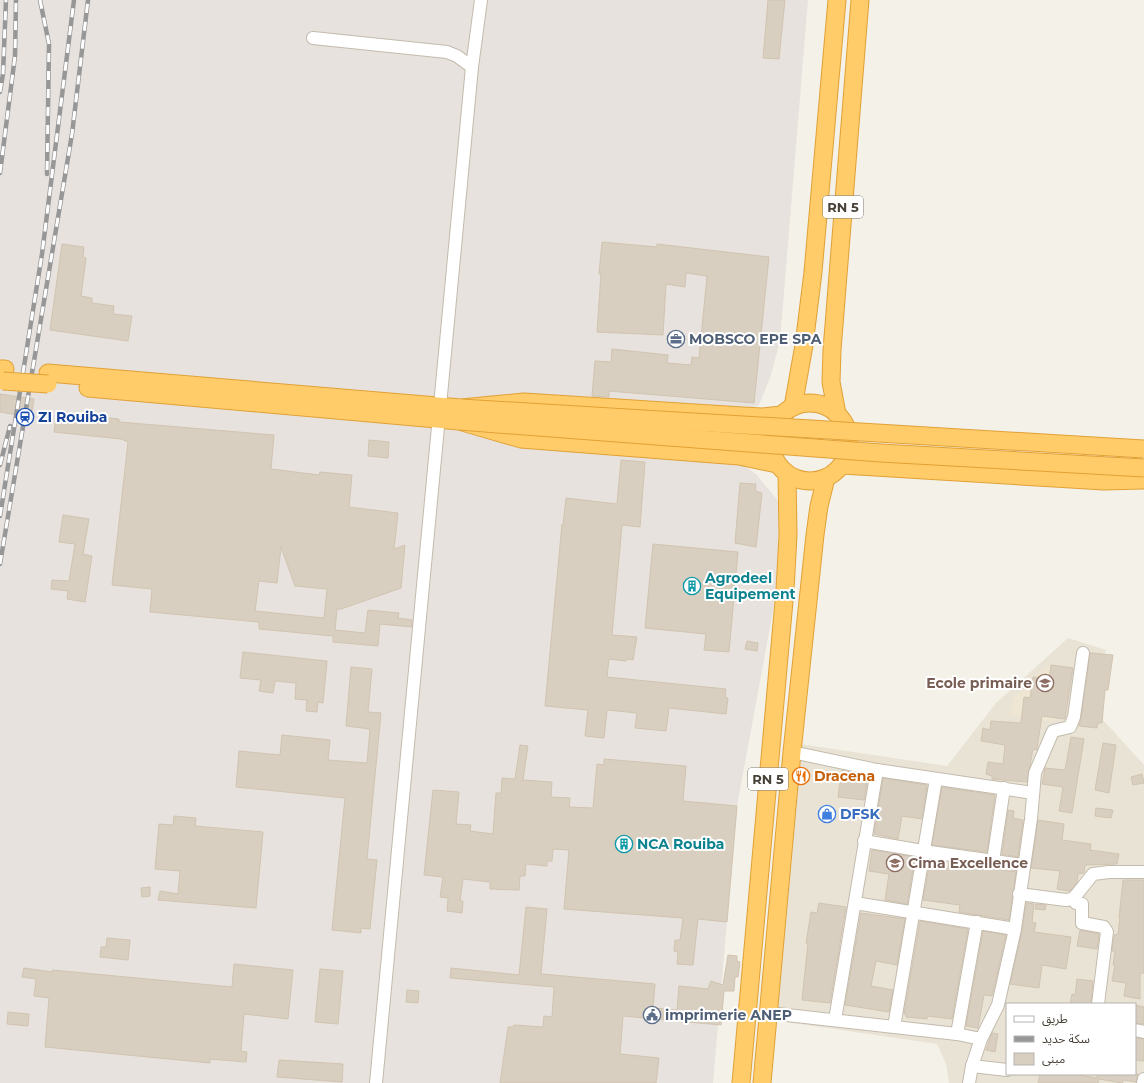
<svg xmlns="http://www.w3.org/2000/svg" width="1144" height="1083" viewBox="0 0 1144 1083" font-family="Montserrat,'Noto Sans Arabic',sans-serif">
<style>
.residential{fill:#e9e3d6;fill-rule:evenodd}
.industrial{fill:#e7e2dd}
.education{fill:#eee6d2}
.building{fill:#d9cfc0;stroke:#d1c4b0;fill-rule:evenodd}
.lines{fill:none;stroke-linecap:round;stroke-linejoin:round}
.minor-casing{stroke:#c3bbad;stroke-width:14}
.highway-casing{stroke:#e1a136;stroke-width:19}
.minor{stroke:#fff;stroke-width:12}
.highway{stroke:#ffcc69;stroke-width:17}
.rail-casing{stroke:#979797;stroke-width:4.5}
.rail{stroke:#fff;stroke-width:3;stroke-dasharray:9;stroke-linecap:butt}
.highway-bridge-casing{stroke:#e1a136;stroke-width:19;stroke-linecap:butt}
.highway-bridge{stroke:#ffcc69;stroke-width:17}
.labels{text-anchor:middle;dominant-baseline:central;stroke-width:4;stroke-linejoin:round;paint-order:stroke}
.shield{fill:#fff;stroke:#7f7a73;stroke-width:1}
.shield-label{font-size:13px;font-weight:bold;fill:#484137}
.service-label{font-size:14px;font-weight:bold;fill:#4e5e75;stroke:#fff;text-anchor:start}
.transit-label{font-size:14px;font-weight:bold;fill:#164399;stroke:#fff;text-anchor:start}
.culture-label{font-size:14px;font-weight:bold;fill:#0d838f;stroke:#fff;text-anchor:start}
.education-label{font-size:14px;font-weight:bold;fill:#785e54;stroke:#fff;text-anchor:end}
.food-label{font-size:14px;font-weight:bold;fill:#c56008;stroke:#fff;text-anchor:start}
.shop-label{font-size:14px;font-weight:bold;fill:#366cbe;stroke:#fff;text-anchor:start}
</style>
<rect width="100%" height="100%" fill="#f4f1e8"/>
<path class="residential" d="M1068 638 1106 650 1093 709 1144 765V1083H949L946 1064 937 1044 772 1020 800 744 947 766 996 703ZM1007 1004H1135V1074H1007Z"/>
<path class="industrial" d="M0 0H808L780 341 770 378 759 405 748 410 736 409 732 458 756 474 779 502 777 589 737 806 713 1083H0Z"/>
<path class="education" d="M1047 666 1063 668 1054 722 1010 715 1014 698Z"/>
<g class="building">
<path d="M768 0H785L779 59 763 58Z"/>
<path d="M602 242 657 247V244L769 257 754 403 609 391V397L592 396 595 361 611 362 612 349 668 355 667 363 691 365 692 357 699 358 707 276 686 273 685 287 666 284 663 335 597 332 601 274H599Z"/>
<path d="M62 244 84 247 83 257 86 258 81 296 92 298V303L114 306 113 314 132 316 128 341 50 330Z"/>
<path d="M0 394 34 399 31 417 0 412Z"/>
<path d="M56 416 89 419V416L119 419V422L274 435 271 469 319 475 320 472 352 475 349 507 398 513 394 549 405 545 401 588 341 609H337L335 630 365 633 368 610 399 613 398 618 412 620V627L380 624 378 646 333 642V636L259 629V622L150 612 152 589 112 585 128 442 121 439 54 432ZM281 547 295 586 327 589 324 618 255 611 259 581 277 583Z"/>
<path d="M369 440 389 442 388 458 368 456Z"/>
<path d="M621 460 645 462 640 527 622 525 612 635 637 637 633 660 627 659 626 661 609 659 607 677 726 689 725 697 728 698 726 714 669 708 666 731 635 728 637 713 607 710 604 738 585 736 588 710 545 706 562 524 563 525 566 498 617 504Z"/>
<path d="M740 483 756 484 755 491 762 493 756 547 735 543Z"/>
<path d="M63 515 89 519 83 554 92 556 85 602 67 599 68 591 51 589 52 580 69 581 75 544 59 542Z"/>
<path d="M653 544 738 552 729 652 704 650 706 634 645 628Z"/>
<path d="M747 641 758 643 757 651 745 649Z"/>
<path d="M243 652 327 661 323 703 318 702 317 712 306 711 307 700 295 699 296 683 275 681 273 693 259 691 261 680 240 678Z"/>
<path d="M1090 653 1113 655 1108 690H1105L1102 723H1098L1097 728 1079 726 1081 718Z"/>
<path d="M1051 665 1073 668 1065 719 1042 716 1037 748V750L1033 749 1027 782 992 779V776L986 774 988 762 1003 764 1005 745 981 741 983 728 990 730 991 721 1021 723 1024 697 1030 698 1033 677 1049 679Z"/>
<path d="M351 667 372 669 368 712 381 713 367 859 377 860 370 929 361 928V933L332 930 345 798 236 787 239 751 280 755 282 735 330 740 328 760 367 763 370 729 346 726Z"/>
<path d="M1071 737 1084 739 1072 813 1059 811 1063 787 1042 784 1045 768 1065 770Z"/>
<path d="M1103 743 1116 745 1109 793 1095 790Z"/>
<path d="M520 745 528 746 523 780 552 782 551 797 570 798 569 807 593 808 597 764 604 765V759L686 766 683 801 737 806 727 922 698 919 693 965 677 964 678 952 674 951 675 940H680L683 918 564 909 569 850 553 849 552 861H547V866L526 864 525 876H520L519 890 490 889V882L463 879 460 901H463L462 913 447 911 448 898 440 897 443 877 424 875 433 790 459 792 456 824 471 825 470 831 493 834 496 793H501L502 778 515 779Z"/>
<path d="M842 770 868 776 864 800 838 797Z"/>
<path d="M1142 774 1144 783 1133 785 1131 777Z"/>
<path d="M883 778 927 785 922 819 902 816 898 839 874 834Z"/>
<path d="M942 787 995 795 987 852 932 845Z"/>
<path d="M1096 808 1113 810 1111 818 1095 816Z"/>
<path d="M1008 810 1014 811 1013 818 1023 820 1018 857 1002 854Z"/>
<path d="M174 816 196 818 195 826 263 832 256 908 158 900 160 891 178 894 180 871 155 869 159 824 173 825Z"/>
<path d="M1038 820 1064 824 1062 840 1091 844 1090 850 1119 854 1117 864 1085 865 1084 873 1078 874 1077 882 1070 891 1057 889 1060 871 1031 868Z"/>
<path d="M872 850 915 857 907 904 885 900 889 874 869 871Z"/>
<path d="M949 862 1016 872 1009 920 959 912 960 905 923 900 929 867 948 869Z"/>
<path d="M1123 880H1144V973H1140V999L1124 996 1126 983 1112 981 1115 965H1113L1115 951H1112L1114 935 1118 934 1120 918H1119Z"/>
<path d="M150 887V896L142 897 141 888Z"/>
<path d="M819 903 846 907 830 1003 802 1000 808 943H806L811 912 817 913Z"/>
<path d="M1026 903 1034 904 1032 922 1036 923 1034 932 1071 937 1066 969 1042 965 1039 988 1010 984 1022 931Z"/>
<path d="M1036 904 1046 905 1045 910 1035 909Z"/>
<path d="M526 907 547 909 541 974 655 984 653 1008 677 1010 679 986 708 989 711 981 723 985 728 955 737 956V961L740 962 738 977H735L734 991H724L721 1025 623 1016 620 1054 659 1058 656 1083H500L508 1027H513L514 1025 543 1027 544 1016 552 1017 554 987 450 978 451 968 519 975Z"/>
<path d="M861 913 905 919 897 965 876 961 871 986 893 990 889 1012 845 1005Z"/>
<path d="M920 921 968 929 952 1019 927 1016V1019L906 1017V1015L904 1014Z"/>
<path d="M1080 930 1099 934 1097 949 1077 946Z"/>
<path d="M983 931 1006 935 992 996 984 995 978 1028 966 1026Z"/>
<path d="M107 938 130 940 128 960 100 957 101 947H106Z"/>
<path d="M234 964 293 970 288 1019 244 1014 241 1051 247 1052 246 1062 210 1059V1063L45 1047 49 998 34 996 36 979 22 977 24 968 52 972V970L232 987Z"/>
<path d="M320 969 343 971 338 1024 315 1022Z"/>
<path d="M1077 979 1093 981 1091 1004H1070L1072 994 1075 995Z"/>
<path d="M407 990 419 991 418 1003 406 1002Z"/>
<path d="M1135 1005 1144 1007V1024L1135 1023Z"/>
<path d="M8 1012 29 1014 28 1026 7 1024Z"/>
<path d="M992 1033 998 1034 995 1052 986 1050Z"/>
<path d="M1135 1038 1144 1039V1061L1135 1060Z"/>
<path d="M279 1060 343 1064 342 1082 277 1077Z"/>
<path d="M1040 1074H1073L1097 1078V1074H1138L1136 1082 1124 1080 1122 1083 1099 1079 1098 1083H1038Z"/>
</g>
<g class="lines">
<defs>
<g id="minor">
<path d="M313 38 447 52 457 56 472 67 376 1083"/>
<path d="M472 67 481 0"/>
<path d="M792 752 877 770 1033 793"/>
<path d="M864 841 923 851 1023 865"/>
<path d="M993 861 1004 788"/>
<path d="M1019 894 1066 900 1073 899 1093 874 1109 872H1144"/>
<path d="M1074 897 1076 903 1082 904V923L1104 927 1107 932 1098 1004"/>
<path d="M855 903 1015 929"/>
<path d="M769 1013 957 1034 981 1039"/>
<path d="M835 1020 877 770"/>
<path d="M894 1027 936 779"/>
<path d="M1135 1030 1144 1032"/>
<path d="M957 1034 977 922"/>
<path d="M972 1066 1007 1070"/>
<path d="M969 1083 972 1066 981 1039 998 1005 1015 929 1031 819 1035 773 1053 731 1070 727 1074 717 1083 653"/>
<path d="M1143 1083 1144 1079"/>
</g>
<g id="highway">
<path d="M0 369H5"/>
<path d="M48 373 461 408 524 402 742 416 762 417 781 415"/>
<path d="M88 388 459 421 521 439 739 456 777 464"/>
<circle cx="810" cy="442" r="39"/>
<path d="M793 407 804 345 813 272 837 0"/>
<path d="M837 414 831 382 832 350 860 0"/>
<path d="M842 465 1104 481 1144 480"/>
<path d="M741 1083 785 590 788 535 787 474"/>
<path d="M762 1083 792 752 815 535 819 506 826 478"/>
</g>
</defs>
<use href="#minor" class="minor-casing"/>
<use href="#highway" class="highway-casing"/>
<use href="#minor" class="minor"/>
<use href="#highway" class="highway"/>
<defs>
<g id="rail">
<path d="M40 0 49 44 47 174"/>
<path d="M0 92 3 74 6 0"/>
<path d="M0 173 15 56 16 0"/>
<path d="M0 465 10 426"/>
<path d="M0 516 42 254 74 0"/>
<path d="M0 564 72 134 88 0"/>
</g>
</defs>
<use href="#rail" class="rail-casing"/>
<use href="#rail" class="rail"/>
<defs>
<g id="highway-bridge">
<path d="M3 381 48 384"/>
<path d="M461 408 1144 449"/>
<path d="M459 421 881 453 1144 468"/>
</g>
</defs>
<use href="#highway-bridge" class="highway-bridge-casing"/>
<use href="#highway-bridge" class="highway-bridge"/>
</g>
<defs>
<symbol id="office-ring" viewBox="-11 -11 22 22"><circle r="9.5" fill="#fff" stroke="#5c6f8a" stroke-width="1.5"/><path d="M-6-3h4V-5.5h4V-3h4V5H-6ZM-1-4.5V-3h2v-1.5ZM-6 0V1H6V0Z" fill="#5c6f8a"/></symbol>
<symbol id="station-ring" viewBox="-11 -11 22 22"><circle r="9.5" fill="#fff" stroke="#1a4fb4" stroke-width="1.5"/><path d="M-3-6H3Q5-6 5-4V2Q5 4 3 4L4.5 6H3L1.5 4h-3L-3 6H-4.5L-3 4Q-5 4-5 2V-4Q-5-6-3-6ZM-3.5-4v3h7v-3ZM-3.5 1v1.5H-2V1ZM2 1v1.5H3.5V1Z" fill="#1a4fb4"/></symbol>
<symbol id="building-ring" viewBox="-11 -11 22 22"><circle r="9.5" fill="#fff" stroke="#0f9aa8" stroke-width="1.5"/><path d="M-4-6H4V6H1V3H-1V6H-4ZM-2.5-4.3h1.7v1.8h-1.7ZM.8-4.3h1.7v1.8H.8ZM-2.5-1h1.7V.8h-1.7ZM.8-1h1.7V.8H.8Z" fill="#0f9aa8"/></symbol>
<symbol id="school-ring" viewBox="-11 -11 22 22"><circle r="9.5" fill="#fff" stroke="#8d6e63" stroke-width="1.5"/><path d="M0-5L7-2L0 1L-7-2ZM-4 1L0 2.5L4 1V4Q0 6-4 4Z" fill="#8d6e63"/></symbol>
<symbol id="restaurant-ring" viewBox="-11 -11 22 22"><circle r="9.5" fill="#fff" stroke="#e8710a" stroke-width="1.5"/><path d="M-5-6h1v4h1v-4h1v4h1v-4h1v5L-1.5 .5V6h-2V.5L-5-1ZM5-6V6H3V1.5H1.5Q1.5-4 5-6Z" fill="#e8710a"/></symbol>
<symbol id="shop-ring" viewBox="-11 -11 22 22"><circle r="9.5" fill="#fff" stroke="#3f7fe0" stroke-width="1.5"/><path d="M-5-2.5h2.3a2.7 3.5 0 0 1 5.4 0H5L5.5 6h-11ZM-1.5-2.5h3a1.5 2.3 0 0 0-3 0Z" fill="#3f7fe0"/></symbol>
<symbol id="university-ring" viewBox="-11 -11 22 22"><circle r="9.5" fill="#fff" stroke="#8d6e63" stroke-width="1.5"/><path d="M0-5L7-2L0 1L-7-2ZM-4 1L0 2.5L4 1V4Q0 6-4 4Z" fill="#8d6e63"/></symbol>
<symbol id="civic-ring" viewBox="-11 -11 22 22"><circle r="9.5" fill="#fff" stroke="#5c6f8a" stroke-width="1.5"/><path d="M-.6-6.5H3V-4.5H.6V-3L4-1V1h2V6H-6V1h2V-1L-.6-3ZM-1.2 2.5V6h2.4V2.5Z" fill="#5c6f8a"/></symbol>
</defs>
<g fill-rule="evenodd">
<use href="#office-ring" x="666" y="329" width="20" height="20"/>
<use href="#station-ring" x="15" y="407" width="20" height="20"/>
<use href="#building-ring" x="682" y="576" width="20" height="20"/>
<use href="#school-ring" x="1035" y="673" width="20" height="20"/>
<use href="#restaurant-ring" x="791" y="766" width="20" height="20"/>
<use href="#shop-ring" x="817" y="804" width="20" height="20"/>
<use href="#building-ring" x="614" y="834" width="20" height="20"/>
<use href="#university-ring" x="885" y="853" width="20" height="20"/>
<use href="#civic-ring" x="642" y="1005" width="20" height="20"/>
</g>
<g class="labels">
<g class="shield">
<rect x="823" y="196" width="40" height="22" rx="3"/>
<rect x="748" y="768" width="40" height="22" rx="3"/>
</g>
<g class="shield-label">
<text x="843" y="207">RN 5</text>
<text x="768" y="779">RN 5</text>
</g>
<g class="service-label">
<text x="689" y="339">MOBSCO EPE SPA</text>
<text x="665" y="1015">imprimerie ANEP</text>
</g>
<g class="transit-label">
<text x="38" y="417">ZI Rouiba</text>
</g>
<g class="culture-label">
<text x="705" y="578">Agrodeel<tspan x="705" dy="16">Equipement</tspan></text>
<text x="637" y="844">NCA Rouiba</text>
</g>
<g class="education-label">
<text x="1032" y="683">Ecole primaire</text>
<text x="908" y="863" text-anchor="start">Cima Excellence</text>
</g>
<g class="food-label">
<text x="814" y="776">Dracena</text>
</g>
<g class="shop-label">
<text x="840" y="814">DFSK</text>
</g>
</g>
<rect x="1006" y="1003" width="130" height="72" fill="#ffffff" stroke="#b6b3af"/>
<rect x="1014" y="1016" width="20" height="6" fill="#ffffff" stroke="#b6b3af"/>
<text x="1042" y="1023" font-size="12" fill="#484137">طريق</text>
<rect x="1014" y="1036" width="20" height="6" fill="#979797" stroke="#b6b3af"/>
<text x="1042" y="1043" font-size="12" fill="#484137">سكة حديد</text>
<rect x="1014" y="1053" width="20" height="12" fill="#d9cfc0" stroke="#b6b3af"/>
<text x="1042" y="1063" font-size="12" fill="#484137">مبنى</text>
</svg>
